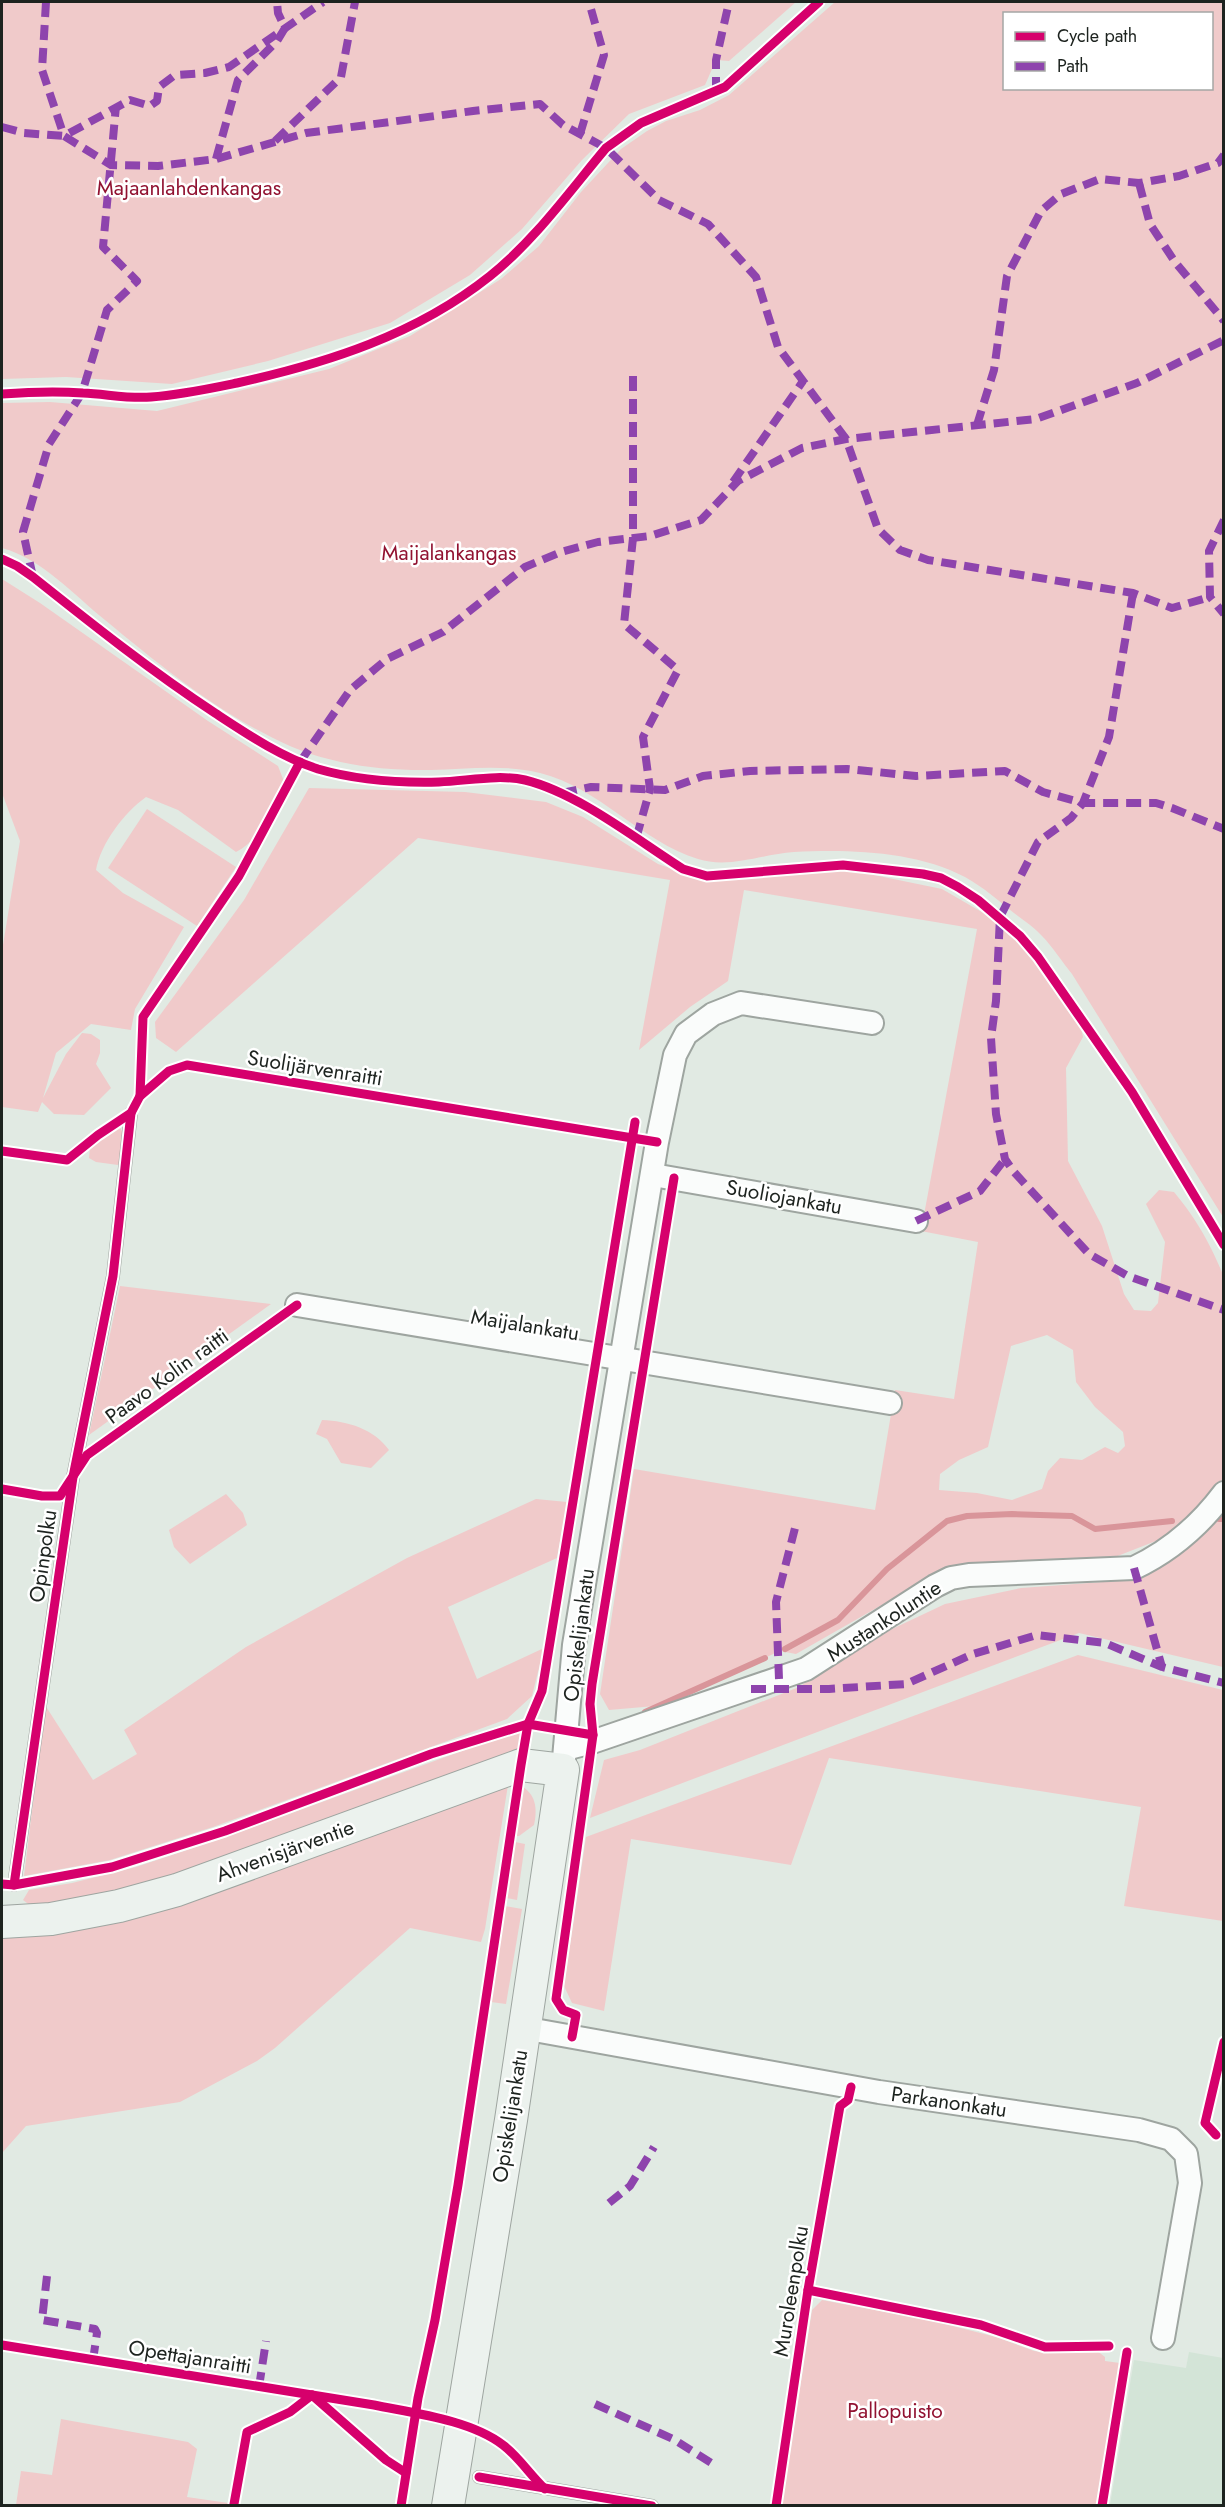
<svg xmlns="http://www.w3.org/2000/svg" width="1225" height="2507" viewBox="0 0 1225 2507" font-family="Jost,sans-serif">
<style>
.built{fill:#d3e4d7}
.green{fill:#f0caca;fill-rule:evenodd}
.lines{fill:none;stroke-linecap:round;stroke-linejoin:round}
.stream{stroke:#d9959a;stroke-width:6}
.lane-casing{stroke:#9ea5a0;stroke-width:14}
.street-casing{stroke:#9ea5a0;stroke-width:26}
.secondary-casing{stroke:#9ea5a0;stroke-width:34}
.lane{stroke:#fafcfb;stroke-width:10}
.street{stroke:#fafcfb;stroke-width:22}
.secondary{stroke:#ecf2ee;stroke-width:32}
.quiet{stroke:#8e44ad;stroke-width:8;stroke-dasharray:15 8;stroke-linecap:butt}
.cycleway-casing{stroke:#fff;stroke-width:13}
.cycleway{stroke:#d6006c;stroke-width:9}
.labels{text-anchor:middle;dominant-baseline:central;stroke-width:5;stroke-linejoin:round;paint-order:stroke}
.park-label{font-size:21px;fill:#911231;stroke:#fff}
.street-label{font-size:21px;fill:#1d231f;stroke:#fff}
</style>
<rect width="100%" height="100%" fill="#e1eae3"/>
<path class="built" d="M1189 2352 1223 2358V2505H1110L1134 2360 1186 2368Z"/>
<g class="green">
<path d="M2 2H796L729 61 716 60 705 85 629 114 582 160 522 229 470 275 390 323 268 361 172 384 66 377 2 379Z"/>
<path d="M835 2H1223V1217L1072 974C1062 962 1053 947 1042 936 1034 927 1023 920 1014 913 999 901 983 887 965 877 916 851 848 849 794 852 762 854 729 869 698 859 640 841 600 788 540 773 505 764 466 769 431 770 376 771 321 763 273 738 212 708 157 663 105 620 73 594 42 559 2 548V403L50 402 157 411 329 369 410 336 501 279 539 246 581 192 621 149 647 131 666 121 700 110 729 95ZM1004 14H1212V88H1004Z"/>
<path d="M2 579 40 603 208 721 278 766 285 784C272 809 262 839 236 852L178 810 146 797C124 813 101 843 96 870L123 893 184 927 135 1009 131 1030 91 1024 56 1053 43 1098 66 1054 82 1033 91 1034 100 1040V1053L96 1064 111 1088 84 1115 54 1114 42 1102 38 1112 2 1107V951L20 841 2 793Z"/>
<path d="M309 788 465 792 546 802 583 817 658 864 707 881 840 868 942 889 999 922 1032 955 1080 1024 1083 1037 1066 1068 1068 1161 1102 1226 1124 1294 1134 1310 1151 1311 1158 1303 1165 1242 1146 1204 1159 1190 1174 1192C1197 1220 1210 1243 1224 1277L1223 1478 1220 1483 1176 1529 1161 1539 1115 1557 980 1563 929 1578 796 1654 780 1651 655 1706 609 1710 600 1694 634 1469 875 1510 895 1390 954 1399 978 1242 921 1231 977 929 744 890 728 981 690 1007 639 1050 670 880 418 838 176 1052 156 1038 155 1022 244 900ZM1047 1335 1073 1350 1076 1382 1095 1407 1123 1432 1125 1446 1118 1453 1105 1447 1082 1460 1060 1458 1048 1471 1042 1489 1012 1500 977 1493 939 1490 940 1474 959 1460 988 1447 1011 1346Z"/>
<path d="M147 809 236 867 197 926 108 868Z"/>
<path d="M117 1127 120 1128 124 1134 121 1160 118 1165 96 1162 89 1158 90 1148Z"/>
<path d="M120 1286 271 1304 89 1435Z"/>
<path d="M322 1420C348 1421 374 1429 389 1450L371 1468 341 1463 327 1439 316 1434Z"/>
<path d="M226 1494 243 1513 247 1525 190 1564 174 1547 169 1530Z"/>
<path d="M536 1499 567 1502 557 1558 448 1607 477 1679 544 1648 532 1696 507 1719 213 1827 110 1860 24 1876 45 1705 93 1780 137 1754 124 1730 246 1647 407 1558Z"/>
<path d="M1223 1504V1667L1079 1633 590 1818 604 1760 640 1750 799 1687 871 1639 945 1604 1021 1588 1130 1580 1178 1554Z"/>
<path d="M1078 1655 1223 1690V1921L1124 1906 1141 1807 829 1758 791 1865 631 1839 604 2011 572 2003 564 1986 586 1837Z"/>
<path d="M517 1731 522 1734 518 1751 148 1887 35 1909 23 1900 29 1890 72 1883 136 1867 220 1839Z"/>
<path d="M508 1785 485 1929 481 1942 410 1928 275 2048 257 2061 180 2102 26 2126 2 2153V1937C106 1935 198 1900 295 1864 366 1837 437 1811 508 1785Z"/>
<path d="M523 1787C537 1796 537 1811 534 1825L519 1836H515Z"/>
<path d="M515 1842 525 1844 517 1900 506 1898Z"/>
<path d="M505 1906 522 1909 506 2004 491 2002 489 1997Z"/>
<path d="M822 2300 933 2321 996 2337 1034 2351 1053 2353 1096 2350 1105 2357V2361L1120 2363 1096 2505H782L812 2310Z"/>
<path d="M61 2419 188 2442 197 2449 187 2497 242 2505H16L21 2471 52 2475Z"/>
</g>
<g class="lines">
<g class="stream">
<path d="M1219 1519H1224"/>
<path d="M785 1649 838 1620 887 1569 947 1521 967 1516 1012 1514 1072 1516 1095 1529 1172 1521"/>
<path d="M645 1712 765 1658"/>
</g>
<defs>
<g id="lane">
<path d="M14 1885 73 1477 113 1276 131 1113"/>
<path d="M479 2477 652 2506"/>
</g>
<g id="street">
<path d="M653 1175 916 1221"/>
<path d="M297 1305 890 1403"/>
<path d="M565 1749 592 1742 806 1669 935 1586 951 1578 969 1575 1134 1568C1170 1551 1200 1525 1224 1493"/>
<path d="M563 1770 574 1645 657 1142 675 1055 686 1034 713 1014 741 1003 872 1023"/>
<path d="M523 2028 879 2092 1139 2130 1171 2139 1186 2154 1190 2183 1163 2338"/>
</g>
<path id="secondary" d="M2 1922 51 1919 119 1906 177 1890 521 1765 563 1770 511 2120 448 2506"/>
</defs>
<use href="#lane" class="lane-casing"/>
<use href="#street" class="street-casing"/>
<use href="#secondary" class="secondary-casing"/>
<use href="#lane" class="lane"/>
<use href="#street" class="street"/>
<use href="#secondary" class="secondary"/>
<g class="quiet">
<path d="M46 2 42 70 64 136 111 165 158 166 216 159 306 133 473 111 540 104 563 125 606 148 659 200 708 224 756 277 778 347 846 439 878 529 900 550 928 560 1133 593 1172 608 1210 597"/>
<path d="M716 92V60L729 2"/>
<path d="M2 127 24 133 64 136 130 100 150 106 157 101 159 87 175 75 205 73 229 67 323 2"/>
<path d="M580 134 604 55 589 2"/>
<path d="M275 141 341 77 355 2"/>
<path d="M216 159 238 80 277 41 285 28 278 13 277 2"/>
<path d="M1139 183 1150 224 1175 262 1224 321"/>
<path d="M633 376V538L624 624 678 670 643 737 650 789 636 839"/>
<path d="M977 425 994 370 1007 276 1041 211 1061 194 1100 179 1139 183 1179 176 1218 163 1224 155"/>
<path d="M733 482 803 381"/>
<path d="M1224 520 1209 551 1210 597 1224 614"/>
<path d="M33 577 23 532 49 444 82 393 107 310 137 281 103 247 116 106"/>
<path d="M1133 593 1109 737 1083 803 1071 818 1038 842 1000 917 996 1001 991 1038 996 1114 1005 1159 1014 1172 1089 1254 1128 1276 1224 1310"/>
<path d="M300 762 350 690 387 659 443 632 525 567 561 552 598 542 650 536 701 520 738 481 802 448 846 439 1036 419 1137 383 1224 340"/>
<path d="M562 793 591 787 665 790 703 776 750 771 847 769 916 776 1005 771 1043 792 1083 803H1156L1172 808 1224 829"/>
<path d="M916 1221 980 1191 1005 1159"/>
<path d="M1134 1568 1162 1667"/>
<path d="M779 1679 776 1602 795 1528"/>
<path d="M751 1689H829L906 1684 973 1654 1037 1635 1105 1643 1162 1667 1224 1683"/>
<path d="M609 2203 630 2186 654 2147"/>
<path d="M47 2276 42 2320 95 2329 97 2333 93 2360"/>
<path d="M259 2387 266 2341"/>
<path d="M595 2404 673 2439 713 2464"/>
</g>
<defs>
<g id="cycleway">
<path d="M2 394C29 392 56 391 83 393 106 394 129 399 151 397 180 395 208 389 237 383 327 363 416 335 490 276 535 240 569 192 606 148L641 123 725 87 819 2"/>
<path d="M2 559 17 566 33 577C92 624 151 671 215 713 247 734 281 757 318 769 356 780 400 783 439 782 467 781 498 774 525 780 578 793 637 840 683 869L707 876 843 865 923 874 941 878 958 887 978 900 1020 936 1038 957 1132 1092 1224 1245"/>
<path d="M140 1096 143 1017 239 876 300 762"/>
<path d="M2 1151 67 1160 98 1135 131 1113 140 1096 169 1071 187 1065 657 1142"/>
<path d="M2 1489 42 1496H60L87 1455 297 1305"/>
<path d="M2 1884 14 1885 112 1867 225 1831 431 1754 528 1724 593 1735"/>
<path d="M14 1885 73 1477 113 1276 131 1113"/>
<path d="M572 2037 576 2015 563 2010 556 1999 593 1735 590 1704 592 1684 674 1178"/>
<path d="M1216 2135 1205 2123 1224 2042"/>
<path d="M808 2290 981 2325 1045 2347 1109 2346"/>
<path d="M2 2345 374 2405C413 2413 471 2420 503 2445 519 2457 530 2475 545 2489"/>
<path d="M479 2477 652 2506"/>
<path d="M234 2504 247 2432 290 2412 312 2395 386 2460 406 2473"/>
<path d="M401 2506 418 2398 435 2320 458 2185 521 1765 528 1724 542 1691 635 1122"/>
<path d="M776 2506 808 2290 840 2106 848 2100 851 2087"/>
<path d="M1102 2506 1127 2352"/>
</g>
</defs>
<use href="#cycleway" class="cycleway-casing"/>
<use href="#cycleway" class="cycleway"/>
</g>
<g class="labels">
<g class="park-label">
<text x="189" y="188">Majaanlahdenkangas</text>
<text x="449" y="553">Maijalankangas</text>
<text x="895" y="2411">Pallopuisto</text>
</g>
<g class="street-label">
<text transform="translate(315 1068) rotate(9)">Suolijärvenraitti</text>
<text transform="translate(784 1197) rotate(10)">Suoliojankatu</text>
<text transform="translate(525 1325) rotate(9)">Maijalankatu</text>
<text transform="translate(167 1376) rotate(-36)">Paavo Kolin raitti</text>
<text transform="translate(43 1556) rotate(-82)">Opinpolku</text>
<text transform="translate(884 1621) rotate(-33)">Mustankoluntie</text>
<text transform="translate(579 1635) rotate(-83)">Opiskelijankatu</text>
<text transform="translate(285 1851) rotate(-20)">Ahvenisjärventie</text>
<text transform="translate(949 2102) rotate(8)">Parkanonkatu</text>
<text transform="translate(510 2116) rotate(-81)">Opiskelijankatu</text>
<text transform="translate(791 2291) rotate(-81)">Muroleenpolku</text>
<text transform="translate(190 2357) rotate(9)">Opettajanraitti</text>
</g>
</g>
<rect width="1225" height="2507" fill="none" stroke="#1d231f" stroke-width="6"/>
<rect x="1003" y="12" width="210" height="78" fill="#ffffff" stroke="#a5a7a5" stroke-width="1.5"/>
<rect x="1015" y="32" width="30" height="9" fill="#d6006c" stroke="#a5a7a5" stroke-width="1.5"/>
<text x="1057" y="42" font-size="18" fill="#1d231f">Cycle path</text>
<rect x="1015" y="62" width="30" height="9" fill="#8e44ad" stroke="#a5a7a5" stroke-width="1.5"/>
<text x="1057" y="72" font-size="18" fill="#1d231f">Path</text>
</svg>
